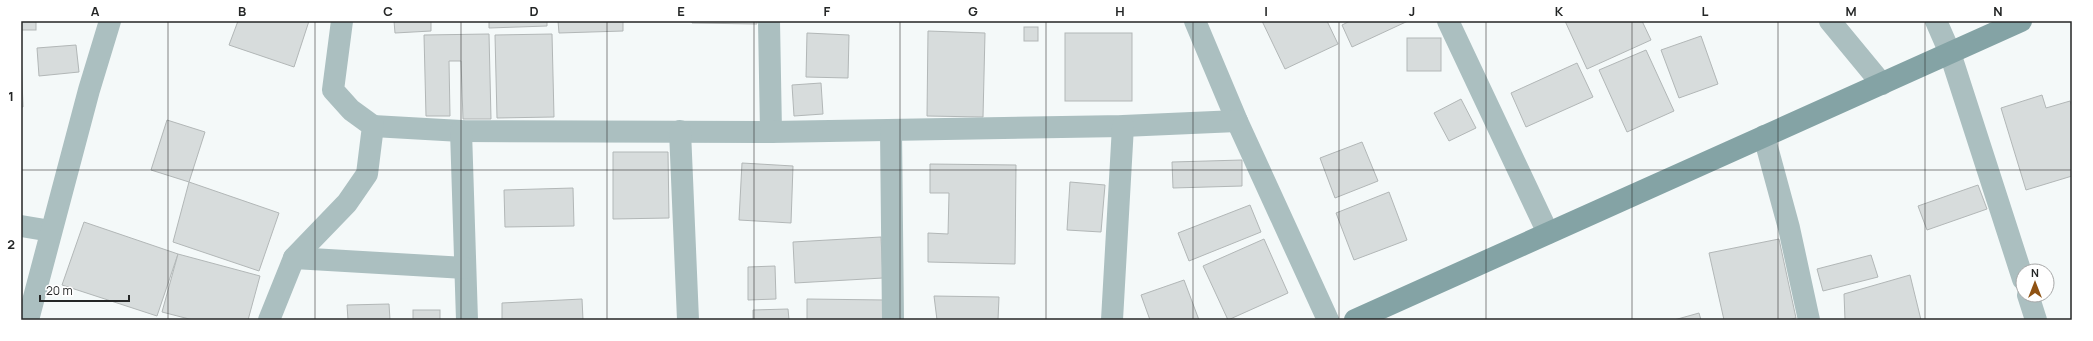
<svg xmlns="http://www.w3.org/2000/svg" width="2093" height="341" viewBox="0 0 2093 341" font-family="Manrope,sans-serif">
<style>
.building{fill:#d7dcdc;stroke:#b2b7b7}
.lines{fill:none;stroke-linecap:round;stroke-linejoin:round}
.minor{stroke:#abbfc0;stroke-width:22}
.secondary{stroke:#84a3a5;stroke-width:22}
.grid{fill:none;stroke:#242626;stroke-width:1;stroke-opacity:0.55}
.neatline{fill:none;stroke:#242626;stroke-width:1.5}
.grid-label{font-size:13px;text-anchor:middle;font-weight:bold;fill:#242626}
</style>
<rect width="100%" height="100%" fill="#f4f9f9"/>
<g class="building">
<rect x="21" y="21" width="15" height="9"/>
<path d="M238 21H309L294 67 229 45Z"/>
<path d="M394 21H431V31L395 33Z"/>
<path d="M489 21H547V26L489 28Z"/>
<path d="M558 21H623V31L559 33Z"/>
<path d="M692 21H757V24L692 23Z"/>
<path d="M1262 21H1327L1338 44 1285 69Z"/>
<path d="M1350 21H1408L1352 47 1342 25Z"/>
<path d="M1565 21H1642L1651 40 1587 69Z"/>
<rect x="1024" y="27" width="14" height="14"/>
<path d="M928 31 985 33 983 117 927 116Z"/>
<path d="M807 33 849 35 848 78 806 77Z"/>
<rect x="1065" y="33" width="67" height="68"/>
<path d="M489 34 491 119H463L461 61H449L450 116H426L424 35Z"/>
<path d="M552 34 554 117 497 118 495 35Z"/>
<path d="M1701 36 1718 84 1679 98 1661 50Z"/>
<rect x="1407" y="38" width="34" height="33"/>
<path d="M76 45 79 72 39 76 37 48Z"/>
<path d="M1646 50 1674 111 1627 132 1599 70Z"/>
<path d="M21 52 23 107H21Z"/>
<path d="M1577 63 1593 97 1526 127 1511 93Z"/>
<path d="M821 83 823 114 794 116 792 85Z"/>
<path d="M2042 95 2046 108 2070 101 2072 107V176L2026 190 2001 108Z"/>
<path d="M1461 99 1476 128 1449 141 1434 113Z"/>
<path d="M167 120 205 132 189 182 151 170Z"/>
<path d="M1362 142 1378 181 1335 198 1320 158Z"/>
<path d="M613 152H668L669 218 613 219Z"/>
<path d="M1242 160V186L1173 188 1172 162Z"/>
<path d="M742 163 793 166 791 223 739 220Z"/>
<path d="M930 164 1016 165 1015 264 928 262V233L948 234 949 193H930Z"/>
<path d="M189 182 279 213 259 271 173 242Z"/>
<path d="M1070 182 1105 185 1101 232 1067 230Z"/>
<path d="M1978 185 1987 209 1927 230 1918 206Z"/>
<path d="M573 188 574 226 505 227 504 190Z"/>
<path d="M1389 192 1407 240 1354 260 1336 213Z"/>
<path d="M1250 205 1261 232 1189 261 1178 233Z"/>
<path d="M84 222 178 254 157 316 62 285Z"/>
<path d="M881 237 883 278 795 283 793 242Z"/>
<path d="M1264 239 1288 293 1228 320 1203 266Z"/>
<path d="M1779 239 1796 318 1787 320H1724L1709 253Z"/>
<path d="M178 254 260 276 248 320H193L162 312Z"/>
<path d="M1871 255 1878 277 1823 291 1817 269Z"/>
<path d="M775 266 776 299 748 300V267Z"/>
<path d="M1910 275 1921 320H1845L1844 294Z"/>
<path d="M1184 280 1199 320H1150L1141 295Z"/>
<path d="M934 296 999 297 998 320H937Z"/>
<path d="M582 299 583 320H502V303Z"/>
<path d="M807 299 885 300V320H807Z"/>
<path d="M389 304 390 320H348L347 305Z"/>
<path d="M788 309 789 320H753V310Z"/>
<rect x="413" y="310" width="27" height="10"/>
<path d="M1699 313 1701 320H1674Z"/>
</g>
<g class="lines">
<g class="minor">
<path d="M769 21 771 132"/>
<path d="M1195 21 1237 121 1328 320"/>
<path d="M1448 21 1548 233"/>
<path d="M1830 21 1882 84"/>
<path d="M1936 21 1950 53 2023 279"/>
<path d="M373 126 461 131 771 132 1123 126 1237 121"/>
<path d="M461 131 467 320"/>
<path d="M680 131 688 320"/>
<path d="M891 131 893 320"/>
<path d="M1764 136 1789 228 1809 320"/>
<path d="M21 226 51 231"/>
<path d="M294 258 465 268"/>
<path d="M2028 295 2036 320"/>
<path d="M28 320 89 90 110 21"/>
<path d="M269 320 294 258 347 203 367 174 373 126 351 110 333 90 342 21"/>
<path d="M1112 320 1123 126"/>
</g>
<path class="secondary" d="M1355 320 2021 21"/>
</g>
<path class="grid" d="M168 21V320M315 21V320M461 21V320M607 21V320M754 21V320M900 21V320M1046 21V320M1193 21V320M1339 21V320M1486 21V320M1632 21V320M1778 21V320M1925 21V320M21 170H2072"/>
<rect width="2093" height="341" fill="none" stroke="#ffffff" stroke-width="44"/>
<g transform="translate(2035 283)"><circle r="19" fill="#ffffff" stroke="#a7a8a8"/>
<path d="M0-3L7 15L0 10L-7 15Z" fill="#8f5213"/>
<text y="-6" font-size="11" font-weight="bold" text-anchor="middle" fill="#242626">N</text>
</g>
<path d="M40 295v6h89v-6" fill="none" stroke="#242626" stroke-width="2"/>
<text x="46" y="295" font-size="12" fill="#242626" stroke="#ffffff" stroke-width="3" paint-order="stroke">20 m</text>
<rect x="22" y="22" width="2049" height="297" class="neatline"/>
<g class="grid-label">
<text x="95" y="16">A</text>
<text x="242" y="16">B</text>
<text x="388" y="16">C</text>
<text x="534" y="16">D</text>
<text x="681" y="16">E</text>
<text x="827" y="16">F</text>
<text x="973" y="16">G</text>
<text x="1120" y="16">H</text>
<text x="1266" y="16">I</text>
<text x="1412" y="16">J</text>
<text x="1559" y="16">K</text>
<text x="1705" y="16">L</text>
<text x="1851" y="16">M</text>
<text x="1998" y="16">N</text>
<text x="11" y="101">1</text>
<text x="11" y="249">2</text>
</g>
</svg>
